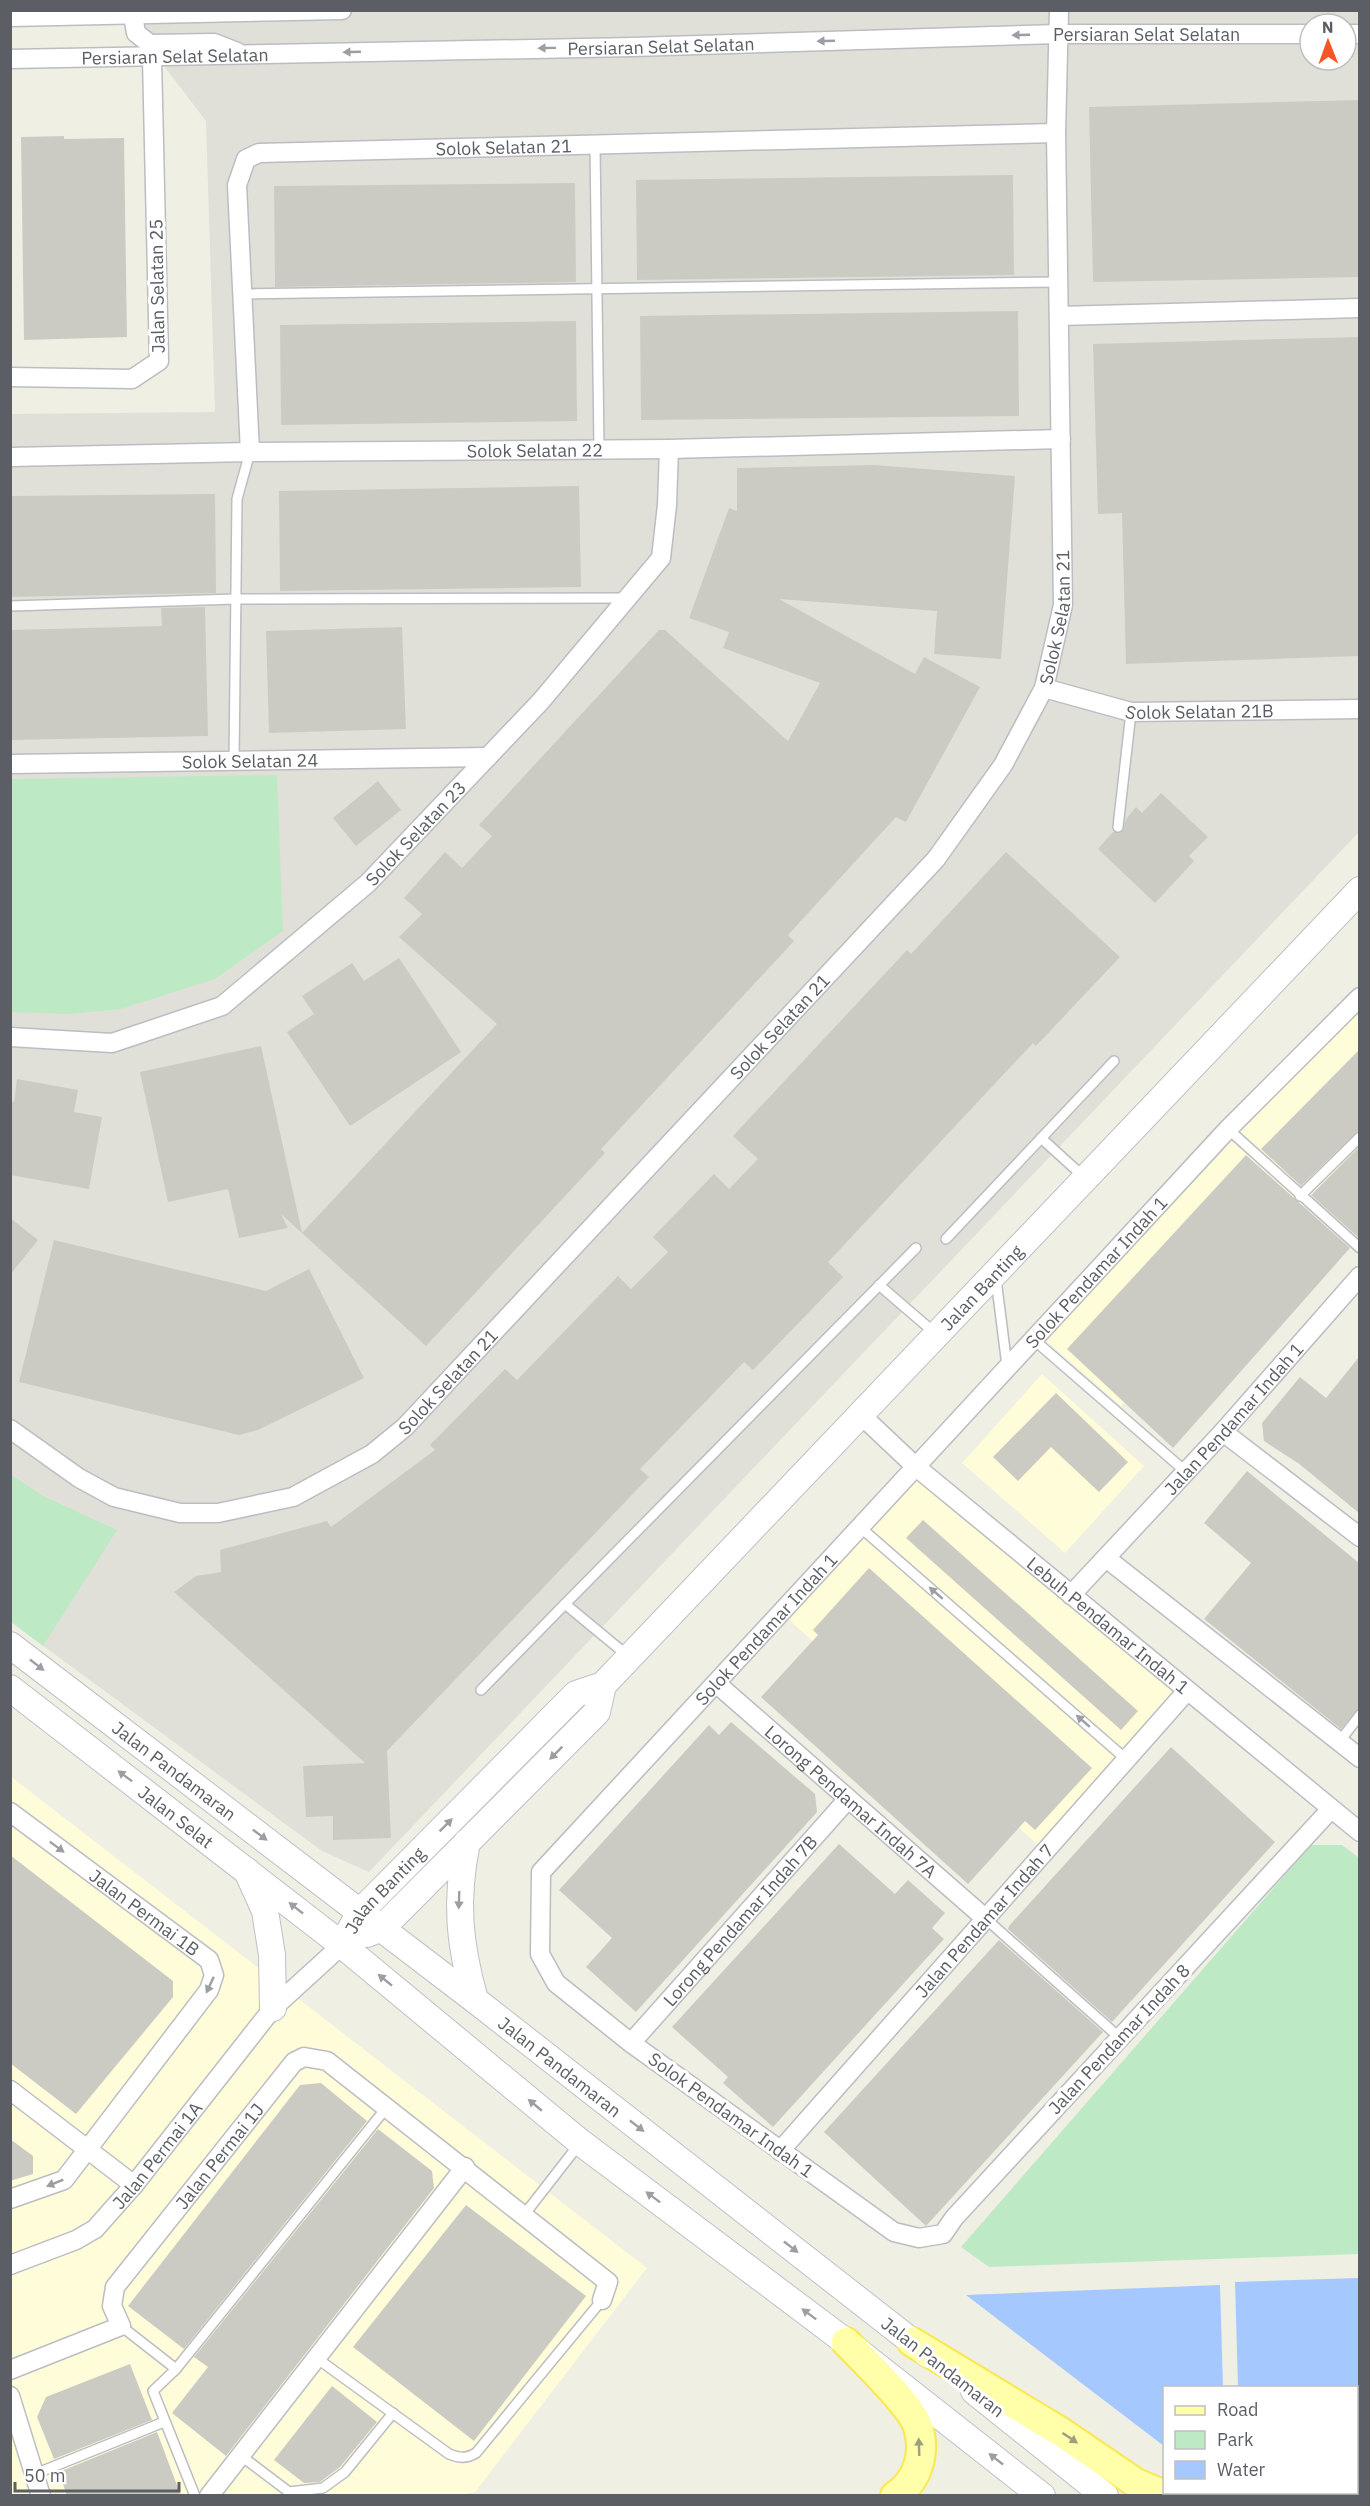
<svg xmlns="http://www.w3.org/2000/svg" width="1370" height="2506" viewBox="0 0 1370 2506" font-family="'IBM Plex Sans',sans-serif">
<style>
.commercial{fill:#fffcd9}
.industrial{fill:#e0e0d8;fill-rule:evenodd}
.green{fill:#bee9c5}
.water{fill:#a4c8ff}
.building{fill:#cccbc3}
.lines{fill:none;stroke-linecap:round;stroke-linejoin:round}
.service-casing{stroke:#bbbdc3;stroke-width:12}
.minor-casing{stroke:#bbbdc3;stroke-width:21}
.secondary-casing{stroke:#bec0c8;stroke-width:28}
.primary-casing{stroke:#fbe751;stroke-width:32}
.service{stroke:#fff;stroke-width:9}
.minor{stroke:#fff;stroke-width:18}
.secondary{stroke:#fff;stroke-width:26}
.primary{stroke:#ffffa9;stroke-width:28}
.oneway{fill:#9d9ea3}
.oneway2{fill:#9d9e80}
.labels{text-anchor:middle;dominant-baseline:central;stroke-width:6;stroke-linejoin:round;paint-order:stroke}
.street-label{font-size:18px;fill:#5c5e65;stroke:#fff}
</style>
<rect width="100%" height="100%" fill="#efefe4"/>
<g class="commercial">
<path d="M1359 1009V1150L1301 1209 1121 1406 1045 1340 1240 1129Z"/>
<path d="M1042 1374 1144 1466 1065 1553 962 1463Z"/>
<path d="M916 1478 1175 1692 1039 1846 788 1619Z"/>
<path d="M10 1776 647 2268 475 2492 456 2496 11 2495Z"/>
</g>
<path class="industrial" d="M122 11H1359V832L369 1872 322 1851 11 1622 10 414 215 412 206 121ZM1310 24H1346V60H1310Z"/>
<g class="green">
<path d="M277 775 283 931 215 979 121 1009 67 1014 11 1012V779Z"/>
<path d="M10 1474 43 1496 117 1530 43 1646 11 1622Z"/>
<path d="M1311 1845H1342L1359 1858V2254L989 2267 961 2247Z"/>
</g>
<g class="water">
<path d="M1359 2278 1360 2449H1357L1356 2388 1238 2387 1235 2282Z"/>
<path d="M1220 2285 1223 2387 1164 2388V2446L966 2295Z"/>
</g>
<g class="building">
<path d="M1359 100V277L1093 282 1089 107Z"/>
<path d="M64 136V139L124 138 127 337 24 340 21 137Z"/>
<path d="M1013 175 1014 275 637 280 636 180Z"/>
<path d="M575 183 576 282 275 287 274 186Z"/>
<path d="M1018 311 1019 416 641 420 640 316Z"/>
<path d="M576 321 577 421 281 425 280 325Z"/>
<path d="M1359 337V656L1126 664 1122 513 1098 514 1093 344Z"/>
<path d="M874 465 1015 476 1001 659 934 654 937 611 779 599 915 674 924 657 980 687 906 822 896 817 788 935 794 941 601 1149 605 1153 426 1346 302 1233 497 1024 399 937 422 914 404 898 445 852 462 868 492 836 479 825 659 630H665L788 741 820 683 723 648 729 632 689 618 729 508 737 511V468Z"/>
<path d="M579 486 581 587 280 591 279 491Z"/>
<path d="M215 494 216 593 10 597V496Z"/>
<path d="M205 607 208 736 10 740V630L162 626 161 608Z"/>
<path d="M402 627 406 729 269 733 266 631Z"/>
<path d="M378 781 401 810 356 846 333 818Z"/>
<path d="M1161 793 1208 837 1189 856 1194 861 1155 903 1098 849 1113 832 1123 831 1126 819 1136 807 1142 813Z"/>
<path d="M1006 852 1120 957 1036 1046 1033 1043 828 1262 843 1277 753 1370 744 1362 640 1469 649 1477 387 1751 391 1838 333 1840V1816L306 1817 303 1766 365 1763 174 1592 196 1576 221 1572 220 1550 327 1521 331 1527 435 1450 430 1445 505 1369 517 1380 618 1276 631 1289 668 1252 653 1237 714 1174 729 1189 758 1159 733 1136 907 950 911 954Z"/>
<path d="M399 958 461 1052 350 1126 287 1032 314 1014 302 996 352 963 364 981Z"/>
<path d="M261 1046 302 1233 281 1214 288 1228 239 1238 228 1189 168 1202 140 1072Z"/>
<path d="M1359 1050V1130L1301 1186 1261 1149Z"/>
<path d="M17 1079 78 1090 74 1112 102 1117 89 1189 10 1175V1101L14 1102Z"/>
<path d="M1359 1147V1238L1311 1195Z"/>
<path d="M1246 1155 1350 1248 1173 1448 1067 1349Z"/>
<path d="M10 1218 38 1240 10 1275Z"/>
<path d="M54 1240 266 1291 309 1269 364 1378 258 1430 239 1435 19 1382Z"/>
<path d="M1359 1357V1513L1298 1463 1264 1441 1262 1423 1300 1377 1326 1398Z"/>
<path d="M1056 1393 1128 1462 1099 1492 1051 1447 1018 1481 993 1457Z"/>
<path d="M1247 1471 1359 1563V1708L1341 1729 1204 1619 1251 1563 1204 1523Z"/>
<path d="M923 1520 1138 1711 1121 1730 906 1538Z"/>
<path d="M869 1568 1092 1768 1035 1830 1025 1821 968 1884 761 1697 818 1635 813 1630Z"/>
<path d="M731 1722 815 1794 817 1812 636 2012 586 1967 612 1938 559 1890 709 1725 719 1735Z"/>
<path d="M1171 1747 1275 1842 1112 2022 1008 1929 1009 1926Z"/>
<path d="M839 1844 895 1894 908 1880 945 1913 932 1928 944 1939 773 2127 723 2083 728 2077 672 2027Z"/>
<path d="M10 1855 173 1981V1997L76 2114 10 2063Z"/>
<path d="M999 1940 1103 2032 926 2226 824 2132Z"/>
<path d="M321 2083 367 2121 184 2349 128 2306 300 2085Z"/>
<path d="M378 2129 432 2171 434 2188 226 2456 172 2413 208 2367 194 2357Z"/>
<path d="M10 2139 33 2156V2174L10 2181Z"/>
<path d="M466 2205 586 2296 474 2441 353 2347Z"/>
<path d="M130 2364 152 2420 54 2459 37 2417 46 2397Z"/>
<path d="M332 2386 377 2422 340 2467 320 2482 304 2483 274 2460Z"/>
<path d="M157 2432 181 2496H67L59 2472Z"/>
</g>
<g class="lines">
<defs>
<g id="service">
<path d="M595 146 599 448"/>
<path d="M241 294 1058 282"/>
<path d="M10 606 236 599 626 598"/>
<path d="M234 762 237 499 250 452"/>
<path d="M1118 827 1131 712"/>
<path d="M1228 1129 1360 1248"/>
<path d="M1041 1138 1084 1177"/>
<path d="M1300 1196 1360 1137"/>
<path d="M946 1239 1114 1061"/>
<path d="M996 1279 1007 1366"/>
<path d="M879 1285 936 1334"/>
<path d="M1033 1339 1185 1471"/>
<path d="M860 1527 1127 1760"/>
<path d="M565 1604 916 1248"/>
<path d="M481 1690 565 1604 628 1656"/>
<path d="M1339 1742 1360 1715"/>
<path d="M986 1919 1120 2038"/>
<path d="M524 2215 580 2143"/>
<path d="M121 2326 176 2369 153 2391 195 2496"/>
<path d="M315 2357 449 2454C459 2458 466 2459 476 2453L602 2300"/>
<path d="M176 2369 387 2107"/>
<path d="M240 2455 289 2492 323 2488 345 2472 393 2413"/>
<path d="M35 2474 164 2422"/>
</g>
<g id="minor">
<path d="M132 10 136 33 150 44 214 43 237 52"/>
<path d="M10 17 342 10"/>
<path d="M1346 34H1360"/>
<path id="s1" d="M10 59 633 47 1058 34H1310"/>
<path d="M1059 316 1360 308"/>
<path d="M10 377 132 379 159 361 152 58"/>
<path id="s2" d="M250 452 237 185 246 159 259 153 1056 133"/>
<path id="s3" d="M10 457 250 452 669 449 1061 439"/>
<path id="s4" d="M1044 688 1131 712 1360 709"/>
<path id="s5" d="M10 764 488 757"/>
<path id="s6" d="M10 1037 112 1043 222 1006 368 883 541 701 661 558 667 505 669 449"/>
<path id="s7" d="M860 1414 915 1466 1360 1832"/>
<path id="s8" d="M10 1429 79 1478 114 1497 180 1513H218L293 1497 372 1454 405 1427 936 859 1003 765 1044 688 1063 605 1056 133 1059 10"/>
<path d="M1223 1432 1360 1537"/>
<path d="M1106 1558 1360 1758"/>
<path id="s9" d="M1071 1595 1223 1432 1360 1276"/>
<path id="s10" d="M717 1684 986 1919"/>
<path id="s11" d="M1331 1809 954 2218 943 2234 919 2238 894 2232 631 2043 556 1983 540 1954 541 1872 1228 1129 1360 997"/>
<path id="s12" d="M10 1812 209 1960 214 1975 209 1990 64 2180 10 2199"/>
<path id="s13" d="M631 2043 848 1799"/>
<path d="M10 2090 134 2185"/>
<path id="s14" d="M780 2151 1187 1691"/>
<path id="s15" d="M10 2265 76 2240 95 2229 134 2185 273 2008 342 1945"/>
<path id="s16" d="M10 2370 121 2326 112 2306 115 2287 294 2062 304 2057 327 2061 608 2282 602 2300"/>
<path d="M10 2396 41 2496"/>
<path d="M209 2496 465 2167"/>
</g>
<g id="secondary">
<path id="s17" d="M10 1645 475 2000 929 2355"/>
<path id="s18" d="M10 1688 342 1945 580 2142 846 2342 1042 2496"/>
<path d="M467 1842C455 1901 459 1943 475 2000"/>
<path d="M247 1871 265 1911 272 1955 273 2008"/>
<path d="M367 1934 382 1928 597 1712 603 1685"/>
<path id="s19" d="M342 1945 360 1912 576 1694 603 1685 1360 890"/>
<path d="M974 2391 1105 2496"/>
</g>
<g id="primary">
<path d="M846 2342C863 2360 912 2406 918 2427 926 2453 918 2481 895 2496"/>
<path d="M912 2342 1061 2432 1136 2483 1167 2496"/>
</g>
</defs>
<use href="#service" class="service-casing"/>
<use href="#minor" class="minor-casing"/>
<use href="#secondary" class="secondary-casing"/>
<use href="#primary" class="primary-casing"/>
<use href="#service" class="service"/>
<use href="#minor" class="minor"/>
<use href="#secondary" class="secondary"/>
<use href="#primary" class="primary"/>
</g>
<defs><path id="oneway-solid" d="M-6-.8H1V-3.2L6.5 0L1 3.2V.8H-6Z" transform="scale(1.5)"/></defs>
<g class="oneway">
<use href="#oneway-solid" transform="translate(1021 35) rotate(178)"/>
<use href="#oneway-solid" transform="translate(826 41) rotate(178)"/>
<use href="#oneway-solid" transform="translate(547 48) rotate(179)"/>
<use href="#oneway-solid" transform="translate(352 52) rotate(178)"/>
<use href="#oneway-solid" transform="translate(936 1593) rotate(-139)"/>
<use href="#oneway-solid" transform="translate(37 1665) rotate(38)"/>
<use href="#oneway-solid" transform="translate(1083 1721) rotate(-139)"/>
<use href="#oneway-solid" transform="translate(556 1753) rotate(135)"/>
<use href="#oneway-solid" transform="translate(125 1776) rotate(-143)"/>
<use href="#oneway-solid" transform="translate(446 1825) rotate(-45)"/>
<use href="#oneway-solid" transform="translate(260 1835) rotate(37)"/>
<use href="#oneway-solid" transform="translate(57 1847) rotate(37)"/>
<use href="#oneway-solid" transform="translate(459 1900) rotate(92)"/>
<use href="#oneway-solid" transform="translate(296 1908) rotate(-142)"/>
<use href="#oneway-solid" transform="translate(385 1980) rotate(-141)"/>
<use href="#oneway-solid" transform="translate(210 1985) rotate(115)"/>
<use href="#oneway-solid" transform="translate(535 2105) rotate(-140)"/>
<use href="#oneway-solid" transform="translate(637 2126) rotate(38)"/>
<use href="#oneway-solid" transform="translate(55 2183) rotate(158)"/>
<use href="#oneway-solid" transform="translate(653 2197) rotate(-143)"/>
<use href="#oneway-solid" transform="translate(791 2247) rotate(38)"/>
<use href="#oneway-solid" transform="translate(809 2314) rotate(-143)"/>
<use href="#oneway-solid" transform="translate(996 2459) rotate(-142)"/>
</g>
<g class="oneway2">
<use href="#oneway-solid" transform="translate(1070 2438) rotate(34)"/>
<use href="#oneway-solid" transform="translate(919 2447) rotate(-92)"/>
</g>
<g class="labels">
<g class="street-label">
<text stroke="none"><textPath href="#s1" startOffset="1137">Persiaran Selat Selatan</textPath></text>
<text stroke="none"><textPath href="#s1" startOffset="651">Persiaran Selat Selatan</textPath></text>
<text stroke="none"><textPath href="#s1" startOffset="165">Persiaran Selat Selatan</textPath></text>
<text stroke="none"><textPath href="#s2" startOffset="554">Solok Selatan 21</textPath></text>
<text transform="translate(157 286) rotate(-91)">Jalan Selatan 25</text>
<text stroke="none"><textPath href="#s3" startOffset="525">Solok Selatan 22</textPath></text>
<text stroke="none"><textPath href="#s8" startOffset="1492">Solok Selatan 21</textPath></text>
<text stroke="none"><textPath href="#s4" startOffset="159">Solok Selatan 21B</textPath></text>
<text stroke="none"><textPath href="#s5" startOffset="240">Solok Selatan 24</textPath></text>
<text stroke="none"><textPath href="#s6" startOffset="478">Solok Selatan 23</textPath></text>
<text stroke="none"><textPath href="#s8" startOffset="988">Solok Selatan 21</textPath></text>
<text stroke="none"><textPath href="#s11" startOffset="1978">Solok Pendamar Indah 1</textPath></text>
<text stroke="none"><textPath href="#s19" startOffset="922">Jalan Banting</textPath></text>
<text stroke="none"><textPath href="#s8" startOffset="502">Solok Selatan 21</textPath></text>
<text stroke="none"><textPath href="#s9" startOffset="240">Jalan Pendamar Indah 1</textPath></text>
<text stroke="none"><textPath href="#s7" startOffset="326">Lebuh Pendamar Indah 1</textPath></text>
<text stroke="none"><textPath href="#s11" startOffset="1492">Solok Pendamar Indah 1</textPath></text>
<text stroke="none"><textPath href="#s17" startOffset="207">Jalan Pandamaran</textPath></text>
<text stroke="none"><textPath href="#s10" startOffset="178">Lorong Pendamar Indah 7A</textPath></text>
<text stroke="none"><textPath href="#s18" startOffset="210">Jalan Selat</textPath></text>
<text stroke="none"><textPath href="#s19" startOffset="70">Jalan Banting</textPath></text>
<text stroke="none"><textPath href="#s12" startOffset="168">Jalan Permai 1B</textPath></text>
<text stroke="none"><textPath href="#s13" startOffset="164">Lorong Pendamar Indah 7B</textPath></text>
<text stroke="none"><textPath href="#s14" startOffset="308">Jalan Pendamar Indah 7</textPath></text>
<text transform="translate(1119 2039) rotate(-47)">Jalan Pendamar Indah 8</text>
<text stroke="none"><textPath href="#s17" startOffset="693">Jalan Pandamaran</textPath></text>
<text transform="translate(731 2115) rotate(36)">Solok Pendamar Indah 1</text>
<text stroke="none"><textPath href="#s15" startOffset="189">Jalan Permai 1A</textPath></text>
<text stroke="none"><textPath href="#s16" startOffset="328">Jalan Permai 1J</textPath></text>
<text transform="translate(943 2367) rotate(38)">Jalan Pandamaran</text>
</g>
</g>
<rect width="1370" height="2506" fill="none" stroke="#5c5e65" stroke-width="24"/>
<rect x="1163" y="2386" width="195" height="108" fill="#ffffff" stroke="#bebfc1" stroke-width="1.5"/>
<rect x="1175" y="2406" width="30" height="9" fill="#ffffa9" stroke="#bebfc1" stroke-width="1.5"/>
<text x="1217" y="2416" font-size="18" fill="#5c5e65">Road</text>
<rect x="1175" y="2431" width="30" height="18" fill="#bee9c5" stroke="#bebfc1" stroke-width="1.5"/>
<text x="1217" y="2446" font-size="18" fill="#5c5e65">Park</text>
<rect x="1175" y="2461" width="30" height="18" fill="#a4c8ff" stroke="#bebfc1" stroke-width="1.5"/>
<text x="1217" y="2476" font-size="18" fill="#5c5e65">Water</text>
<g transform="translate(1328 42) rotate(359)"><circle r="28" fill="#ffffff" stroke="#bebfc1" stroke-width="1.5"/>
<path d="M0-4.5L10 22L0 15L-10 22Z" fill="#f55624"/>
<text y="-9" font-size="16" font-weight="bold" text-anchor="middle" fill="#5c5e65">N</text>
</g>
<path d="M15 2482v9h164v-9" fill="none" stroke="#5c5e65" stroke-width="3"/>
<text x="24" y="2482" font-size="18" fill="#5c5e65" stroke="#ffffff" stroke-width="4.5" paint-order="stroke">50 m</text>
</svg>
